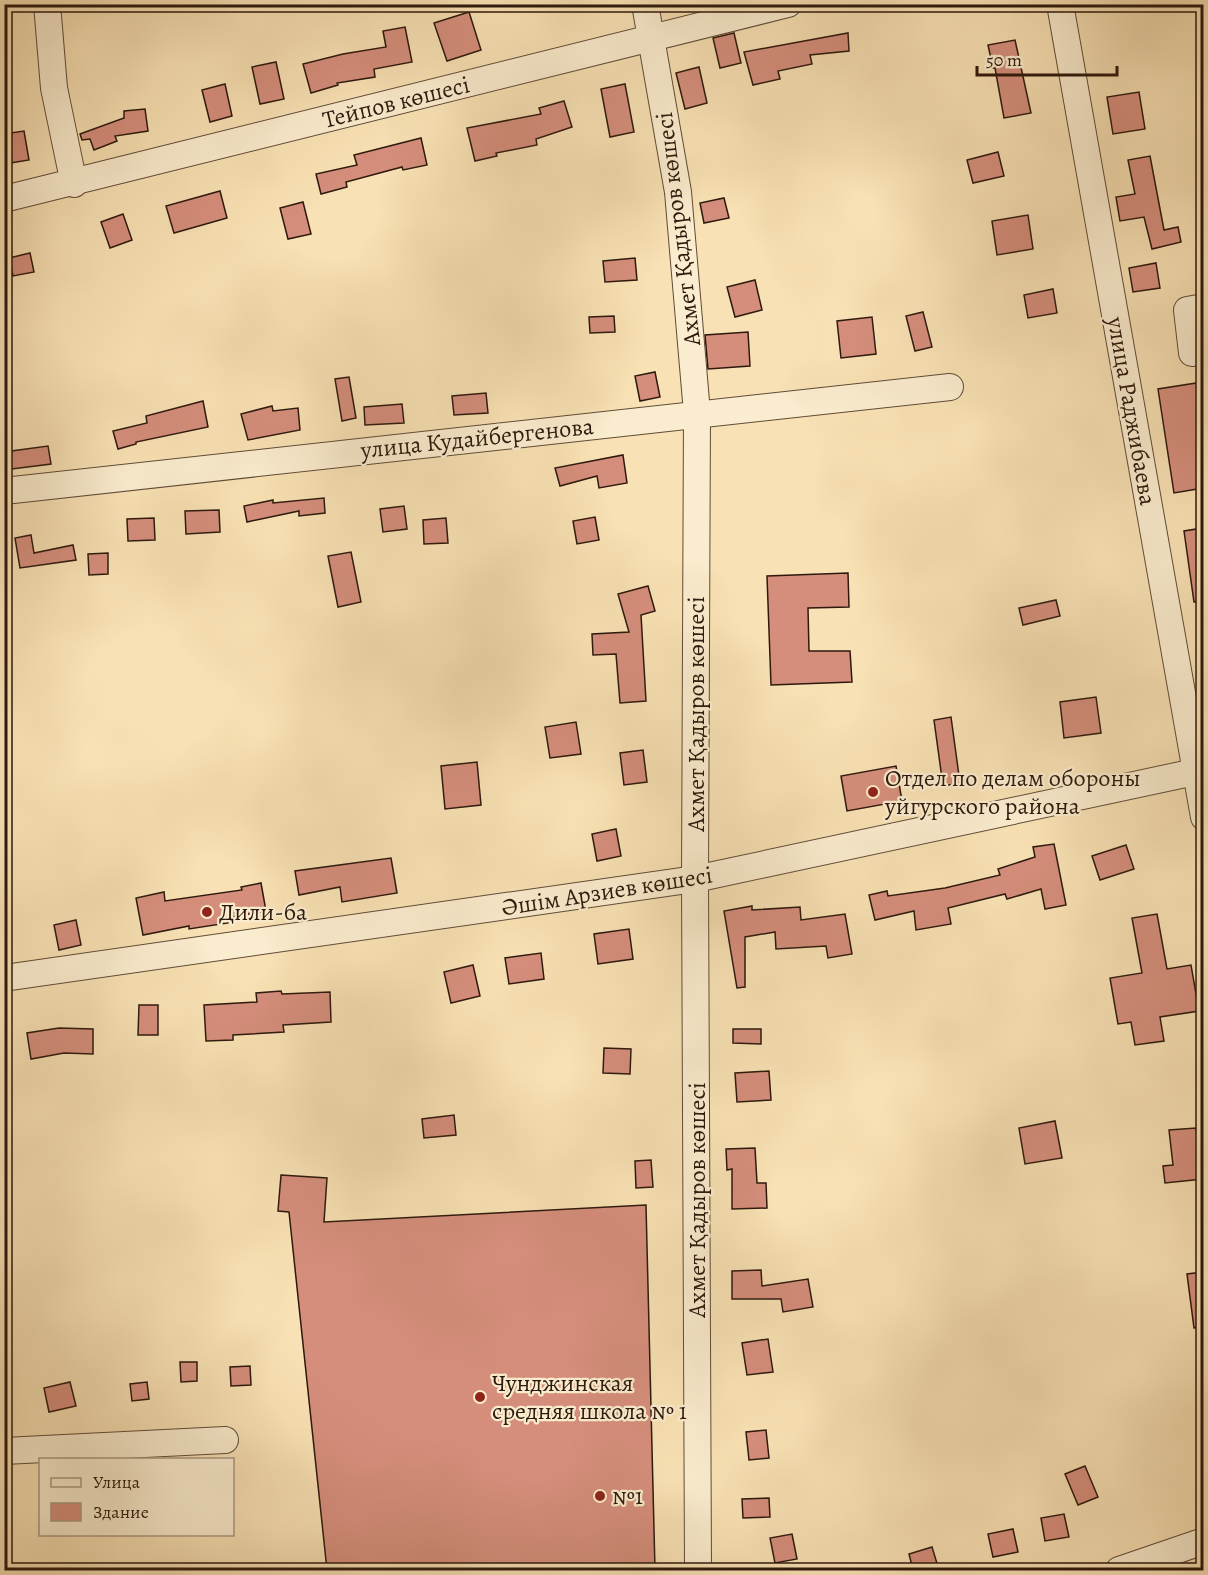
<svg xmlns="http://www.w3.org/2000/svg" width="1208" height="1575" viewBox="0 0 1208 1575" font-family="Alegreya,serif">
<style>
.building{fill:#d58e7c;stroke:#2d190d;stroke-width:1.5}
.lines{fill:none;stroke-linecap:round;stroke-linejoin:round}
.minor-casing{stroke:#604b37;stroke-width:28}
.minor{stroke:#faecce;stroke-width:26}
.poi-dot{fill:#8f2418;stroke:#faecce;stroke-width:2}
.labels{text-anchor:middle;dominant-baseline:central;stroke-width:4.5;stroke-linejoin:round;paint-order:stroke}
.street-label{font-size:24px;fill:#2d190d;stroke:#faecce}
.poi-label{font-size:24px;fill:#2d190d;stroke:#faecce;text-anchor:start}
</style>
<rect width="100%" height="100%" fill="#f8e1b4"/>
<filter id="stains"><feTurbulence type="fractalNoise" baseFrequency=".00333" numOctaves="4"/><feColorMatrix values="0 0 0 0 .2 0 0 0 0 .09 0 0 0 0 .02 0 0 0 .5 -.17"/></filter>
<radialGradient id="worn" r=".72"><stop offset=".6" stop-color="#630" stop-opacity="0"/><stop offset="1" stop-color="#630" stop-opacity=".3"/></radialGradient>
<g class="building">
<path d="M469 12 481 50 447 61 434 23Z"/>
<path d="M405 27 412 62 374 69 375 77 337 83 338 85 311 93 303 64 343 54 386 47 383 31Z"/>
<path d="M734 33 741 63 720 68 713 38Z"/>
<path d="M848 33 849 51 810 55 812 64 778 71 780 79 753 85 744 52Z"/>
<path d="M1015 40 1031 113 1004 118 995 68H993L988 45Z"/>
<path d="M276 62 284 99 260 104 252 67Z"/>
<path d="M699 67 707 103 685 109 676 73Z"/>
<path d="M225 84 232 116 210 122 202 90Z"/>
<path d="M625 84 634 132 610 137 601 89Z"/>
<path d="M1139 92 1145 129 1113 134 1107 97Z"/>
<path d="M564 101 572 127 536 139 537 145 496 153 497 156 475 161 467 128 541 114 539 108Z"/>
<path d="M145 109 148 131 115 136 117 141 94 150 90 139 82 140 80 134 124 118V111Z"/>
<path d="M24 131 29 160 4 164V134Z"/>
<path d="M421 138 427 165 403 170 402 167 346 182 347 187 321 194 316 174 357 165 354 155Z"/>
<path d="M998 152 1004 176 973 183 967 160Z"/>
<path d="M1150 156 1164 230 1178 227 1181 242 1152 249 1144 217 1120 221 1116 197 1135 194 1128 160Z"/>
<path d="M220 191 227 218 174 233 166 206Z"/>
<path d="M724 198 729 218 704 223 700 203Z"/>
<path d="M303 202 311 234 288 239 280 208Z"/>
<path d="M123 214 132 240 110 248 101 222Z"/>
<path d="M1028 215 1033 249 997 255 992 221Z"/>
<path d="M30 253 34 272 13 276 9 258Z"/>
<path d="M635 258 637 280 605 282 603 261Z"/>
<path d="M1156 263 1160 288 1133 292 1129 268Z"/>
<path d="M755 280 762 310 735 317 727 287Z"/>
<path d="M1053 289 1057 313 1028 318 1024 295Z"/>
<path d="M923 312 932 347 915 351 906 316Z"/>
<path d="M614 316 615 332 590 333 589 317Z"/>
<path d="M872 317 876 354 841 358 837 321Z"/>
<path d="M748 332 750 366 708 369 705 335Z"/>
<path d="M655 372 660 397 640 401 635 376Z"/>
<path d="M349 377 356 418 342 421 335 379Z"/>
<path d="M1203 382V488L1174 493 1158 389Z"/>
<path d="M486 393 488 413 454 415 452 396Z"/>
<path d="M203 401 208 427 136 442V444L118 449 113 431 147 423 146 416Z"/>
<path d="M402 404 404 423 365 425 364 407Z"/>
<path d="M272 406 273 411 298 408 300 430 248 440 241 414Z"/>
<path d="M48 446 51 464 4 470V452Z"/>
<path d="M623 455 627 483 599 488 597 476 560 486 555 468Z"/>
<path d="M324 498 325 513 299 516V511L247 522 244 506 273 500V503Z"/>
<path d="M404 506 407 529 383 532 380 509Z"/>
<path d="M219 510 220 532 186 534 185 511Z"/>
<path d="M595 517 599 540 577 544 573 521Z"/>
<path d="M154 518 155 540 128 541 127 519Z"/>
<path d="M446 518 448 543 424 544 423 520Z"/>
<path d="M1203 528V602H1194L1184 531Z"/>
<path d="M31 535 34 553 73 545 76 560 20 568 15 538Z"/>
<path d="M351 552 361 602 338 607 328 556Z"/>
<path d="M108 553V574L89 575 88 554Z"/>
<path d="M848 573 849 607 808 608 809 651H850L852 682 771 685 767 576Z"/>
<path d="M648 586 655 611 641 615 646 701 620 703 616 654 593 655 592 634 629 632 618 594Z"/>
<path d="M1056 600 1060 616 1023 625 1019 608Z"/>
<path d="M1096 697 1101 733 1064 738 1060 702Z"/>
<path d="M951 717 960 783 943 786 934 720Z"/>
<path d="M576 722 581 754 550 758 545 727Z"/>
<path d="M643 750 647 782 624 785 620 753Z"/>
<path d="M477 762 481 805 445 809 441 766Z"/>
<path d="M896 766 902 801 847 811 841 776Z"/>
<path d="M616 829 621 856 597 861 592 834Z"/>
<path d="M1054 844 1066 905 1045 909 1041 889 1007 899 1005 894 948 908 951 924 916 930 914 911 875 920 869 895 887 891 888 896 945 888 1000 875 998 869 1035 857 1033 847Z"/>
<path d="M1126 845 1134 869 1100 880 1092 856Z"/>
<path d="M391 858 397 893 342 902 340 887 299 895 295 871Z"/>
<path d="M261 883 266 911 227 918 228 923 189 929V926L143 935 136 898 164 892 165 901 242 890 241 887Z"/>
<path d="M752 906V910L800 907 801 920 845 914 852 954 828 958 826 946 776 949 775 932 745 937V987L737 988 724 911Z"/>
<path d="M1157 914 1167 969 1191 965 1199 1011 1160 1017 1164 1041 1135 1045 1131 1022 1118 1024 1110 978 1142 973 1132 918Z"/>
<path d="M76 920 81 945 59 950 54 925Z"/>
<path d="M629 929 633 959 598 964 594 934Z"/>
<path d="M541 953 544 979 509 984 505 958Z"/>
<path d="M473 965 480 996 451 1003 444 972Z"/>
<path d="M281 991 282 994 330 992 331 1022 283 1025 284 1032 233 1035V1040L206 1041 204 1005 257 1002 256 993Z"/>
<path d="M139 1005H158V1035H138Z"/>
<path d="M59 1028 93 1029V1054L64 1053 31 1059 27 1033Z"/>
<path d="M733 1029H761V1044L733 1043Z"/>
<path d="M604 1048 631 1049 630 1074 603 1073Z"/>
<path d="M769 1071 771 1100 737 1102 735 1073Z"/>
<path d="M454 1115 456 1135 424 1138 422 1119Z"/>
<path d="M1055 1121 1062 1158 1025 1164 1019 1128Z"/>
<path d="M1196 1128 1203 1179 1165 1183 1163 1166 1173 1165 1169 1130Z"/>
<path d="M755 1148 757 1183H766L767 1208 732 1209V1169L727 1170 726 1149Z"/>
<path d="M651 1160 653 1187 636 1188 635 1161Z"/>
<path d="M281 1175 327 1178 324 1222 646 1205 655 1570H327L289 1212 278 1211Z"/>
<path d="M761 1270 762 1286 808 1279 813 1307 783 1312 781 1299H732V1271Z"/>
<path d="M1203 1272V1327L1194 1328 1187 1274Z"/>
<path d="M768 1339 773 1372 747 1375 742 1343Z"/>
<path d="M180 1362H197V1381L181 1382Z"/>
<path d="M250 1366 251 1385 231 1386 230 1367Z"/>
<path d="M70 1382 76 1406 49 1412 44 1388Z"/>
<path d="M147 1382 149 1399 132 1401 130 1384Z"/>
<path d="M766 1430 769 1458 749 1460 746 1432Z"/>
<path d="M1085 1466 1098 1497 1078 1505 1065 1474Z"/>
<path d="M769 1498 770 1517 743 1518 742 1499Z"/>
<path d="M1064 1514 1069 1537 1045 1541 1041 1518Z"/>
<path d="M1013 1529 1018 1552 993 1557 988 1534Z"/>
<path d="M792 1534 797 1559 775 1563 770 1538Z"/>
<path d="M932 1547 939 1570H913L909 1554Z"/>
</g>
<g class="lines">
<defs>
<g id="minor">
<path d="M47 4 54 88 74 184"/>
<path d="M645 4 678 192 697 413 695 879 698 1570"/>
<path d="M1060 4 1204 817"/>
<path d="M4 199 788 4"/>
<path d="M1192 353 1187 310 1204 307"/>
<path d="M4 491 950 387"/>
<path d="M4 978 695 879 1204 770"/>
<path d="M4 1451 225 1440"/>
<path d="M1119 1570 1204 1541"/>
</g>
</defs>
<use href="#minor" class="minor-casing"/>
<use href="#minor" class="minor"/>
</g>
<g class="poi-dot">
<circle cx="873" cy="792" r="6"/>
<circle cx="207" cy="912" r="6"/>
<circle cx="480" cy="1397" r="6"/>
<circle cx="600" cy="1496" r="6"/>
</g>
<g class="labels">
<g class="street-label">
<text transform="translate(396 102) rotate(-14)">Тейпов көшесі</text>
<text transform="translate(678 229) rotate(-97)">Ахмет Қадыров көшесі</text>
<text transform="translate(1132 411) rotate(80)">улица Раджибаева</text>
<text transform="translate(477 438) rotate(-6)">улица Кудайбергенова</text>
<text transform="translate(696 714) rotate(-90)">Ахмет Қадыров көшесі</text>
<text transform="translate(607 891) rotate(-9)">Әшім Арзиев көшесі</text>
<text transform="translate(697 1200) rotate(-90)">Ахмет Қадыров көшесі</text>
</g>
<g class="poi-label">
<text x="885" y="778">Отдел по делам обороны<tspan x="885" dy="28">уйгурского района</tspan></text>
<text x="219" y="912">Дили-ба</text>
<text x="492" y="1383">Чунджинская<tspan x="492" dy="28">средняя школа № 1</tspan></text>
<text x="612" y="1496">№1</text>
</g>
</g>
<rect width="1208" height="1575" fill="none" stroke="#f8e1b4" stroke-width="24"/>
<rect x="6" y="6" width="1196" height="1563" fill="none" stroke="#2d190d" stroke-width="3"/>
<rect x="12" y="12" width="1184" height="1551" fill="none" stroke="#2d190d" stroke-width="1.5"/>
<rect x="39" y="1458" width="195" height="78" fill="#faecce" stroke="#a89881" stroke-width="1.5"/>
<rect x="51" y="1478" width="30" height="9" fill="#faecce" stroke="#a89881" stroke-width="1.5"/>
<text x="93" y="1488" font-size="18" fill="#2d190d">Улица</text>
<rect x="51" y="1503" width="30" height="18" fill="#d58e7c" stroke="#a89881" stroke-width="1.5"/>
<text x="93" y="1518" font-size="18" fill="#2d190d">Здание</text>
<path d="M977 66v9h140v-9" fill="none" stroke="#2d190d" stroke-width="3"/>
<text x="986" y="66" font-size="18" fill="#2d190d" stroke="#faecce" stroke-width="4.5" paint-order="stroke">50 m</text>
<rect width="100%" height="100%" filter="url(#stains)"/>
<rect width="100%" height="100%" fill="url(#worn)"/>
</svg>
